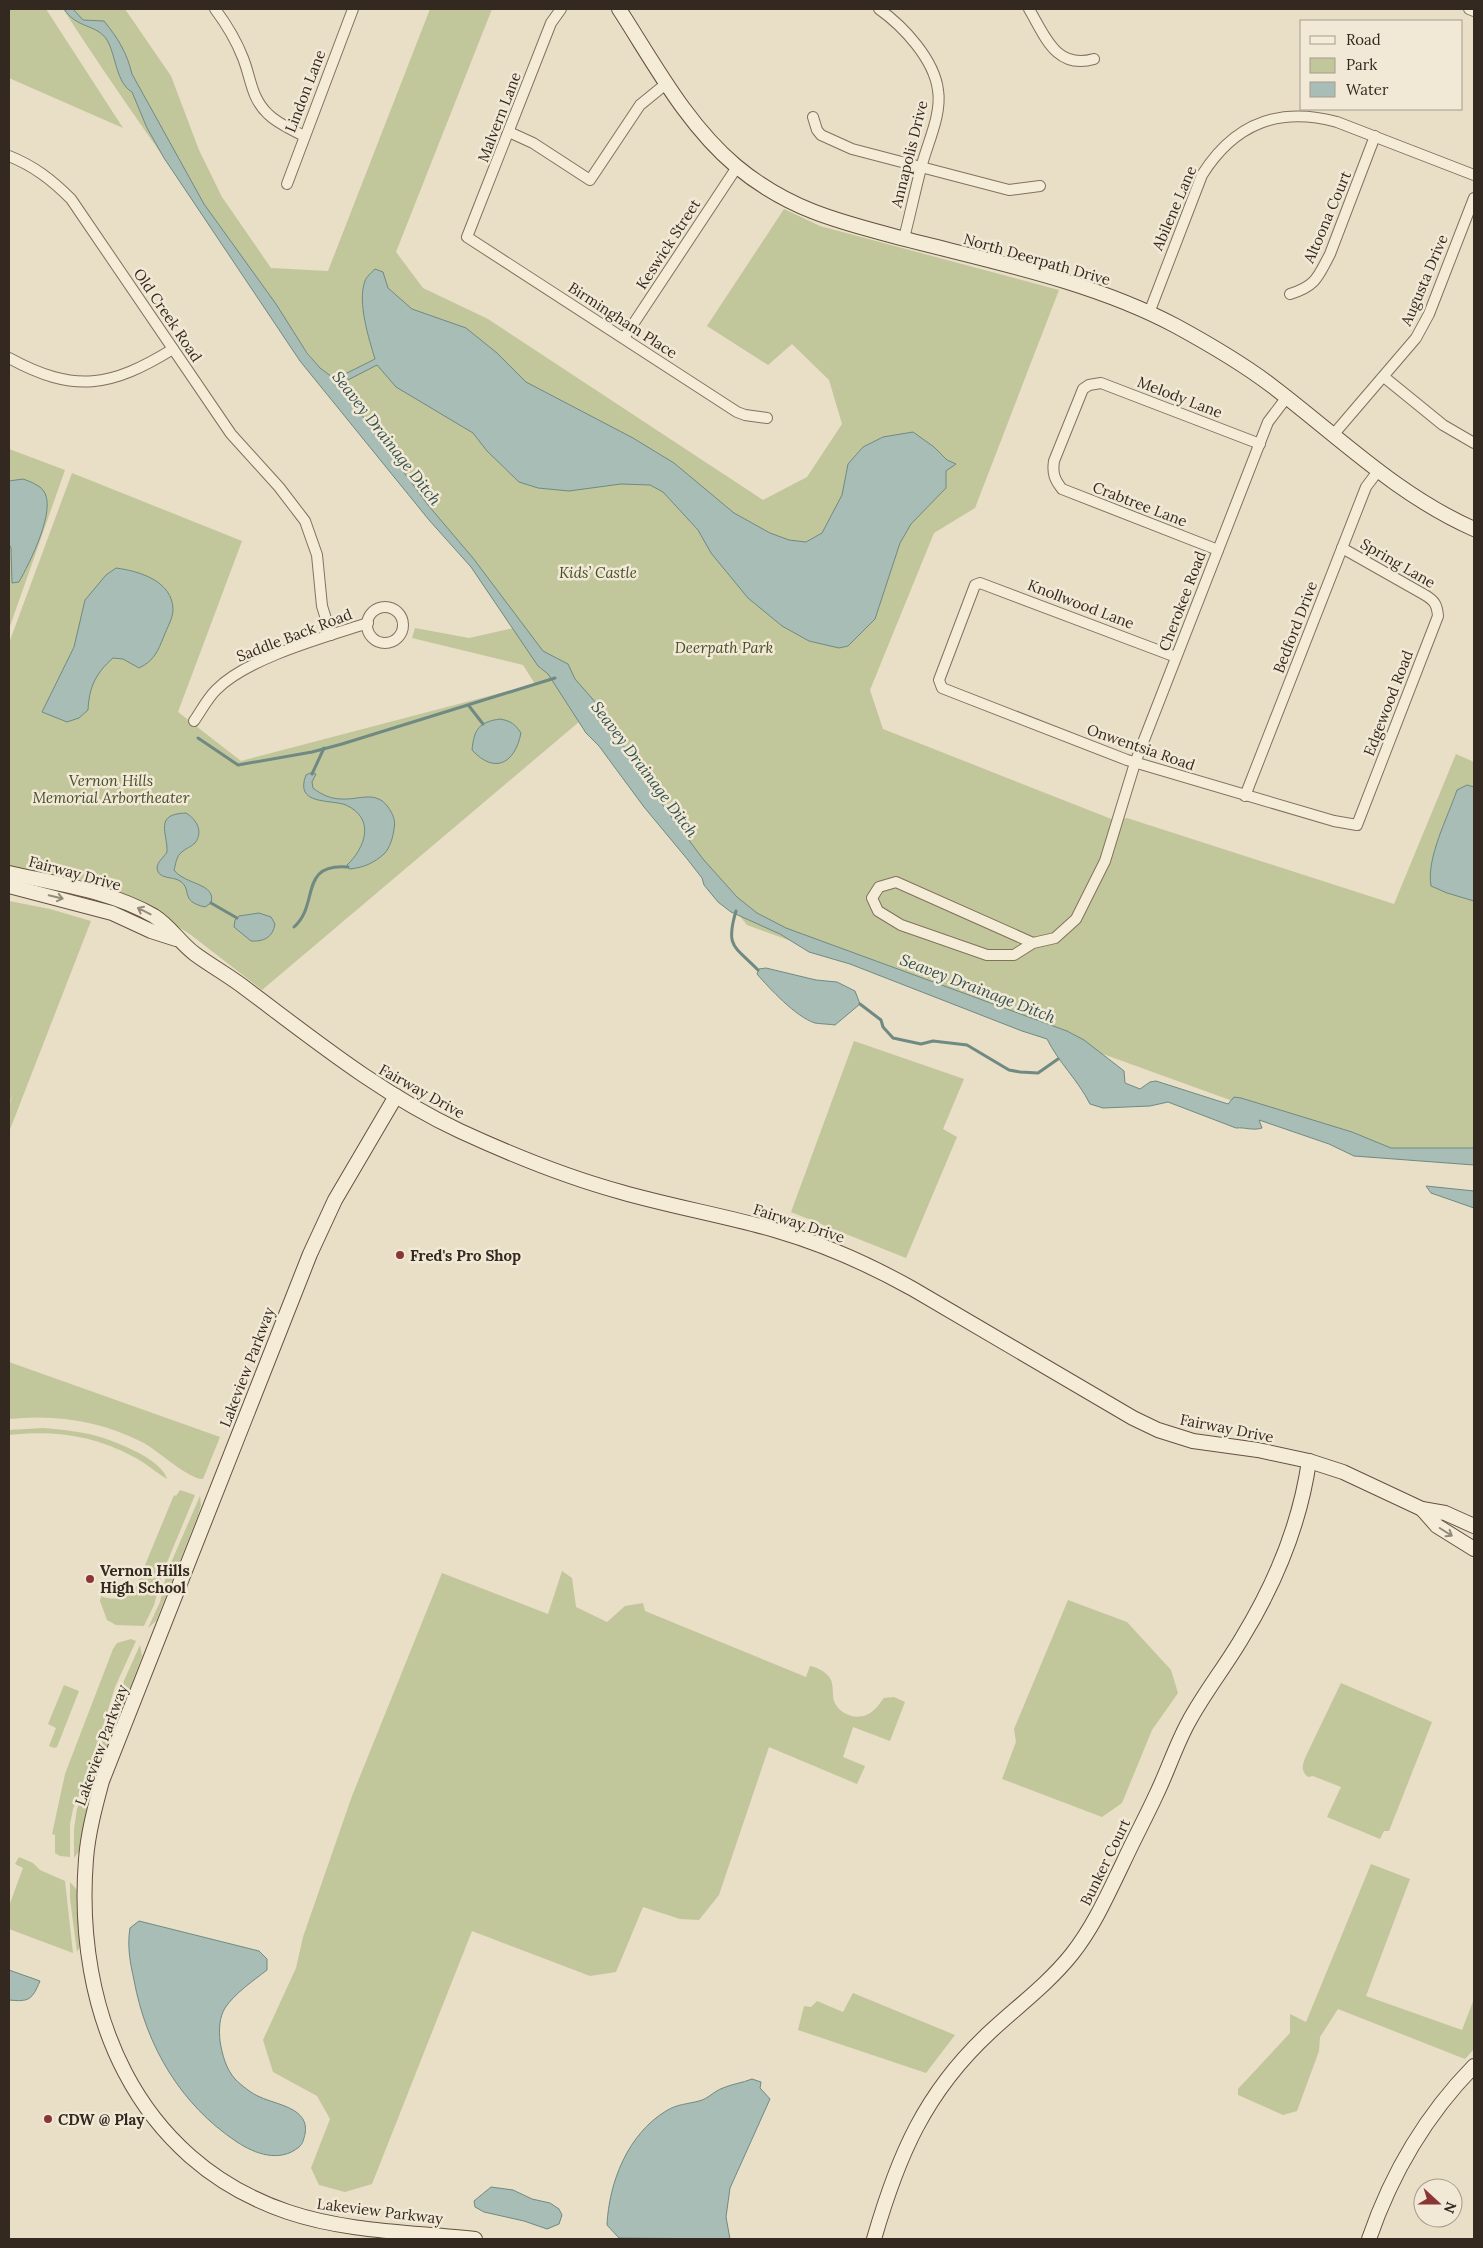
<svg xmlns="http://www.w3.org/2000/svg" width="1483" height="2248" viewBox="0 0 1483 2248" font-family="Lora,serif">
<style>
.green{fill:#c2c69b}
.water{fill:#a7bdb6;stroke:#6f8a83}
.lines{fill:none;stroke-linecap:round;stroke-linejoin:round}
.stream{stroke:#6f8a83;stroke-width:3}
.street-casing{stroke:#82715e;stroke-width:12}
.secondary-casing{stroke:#645241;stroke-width:16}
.street{stroke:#f5ecd8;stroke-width:10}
.secondary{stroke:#f5ecd8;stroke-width:14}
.oneway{stroke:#948a7c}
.poi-dot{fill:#8a3536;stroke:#f1e9d5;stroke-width:2}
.labels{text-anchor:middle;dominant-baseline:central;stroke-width:5;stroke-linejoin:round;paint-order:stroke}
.street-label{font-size:15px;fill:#342920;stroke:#f1e9d5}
.park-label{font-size:15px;font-style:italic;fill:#454e29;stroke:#f1e9d5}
.poi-label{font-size:15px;font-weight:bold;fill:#342920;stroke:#f1e9d5;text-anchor:start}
.water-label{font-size:16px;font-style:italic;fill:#315250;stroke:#f1e9d5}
</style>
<rect width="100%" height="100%" fill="#e9dec6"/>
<g class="green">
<path d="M9 9H46L123 128 9 78Z"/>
<path d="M63 9H125L171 76 199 150 222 197 271 268 328 271 430 9H492L396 252 423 288 488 319 763 500 807 477 842 424 829 380 792 344 768 365 707 326 784 209 820 226 1059 290 975 508 934 533 870 690 883 729 1114 820 1127 818 1394 904 1456 754 1474 762V1158L1393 1159 747 925 656 813 586 716 262 990 191 935 166 919 9 869V643L72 473 242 541 178 712 241 761 535 684 523 665 412 638 415 628 469 638 518 627C363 424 202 223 63 9Z"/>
<path d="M9 449 65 470 9 629Z"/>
<path d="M9 901 50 909 91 921 9 1132V1106L14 1092 9 1104Z"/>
<path d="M854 1041 964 1079 943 1129 957 1137 906 1258 791 1212Z"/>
<path d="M9 1362 220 1437 203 1479C190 1480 158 1451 144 1443 102 1421 56 1414 9 1419Z"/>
<path d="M43 1428C58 1429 74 1431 89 1434 108 1438 162 1458 167 1479 155 1472 145 1462 132 1456 94 1435 51 1430 9 1435V1430Z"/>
<path d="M180 1490 195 1495 163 1572 154 1605 144 1626 116 1625 107 1620 100 1601 101 1596C114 1602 126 1597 136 1587L174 1495 176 1496Z"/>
<path d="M200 1496 201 1505 198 1515 156 1621 148 1628 160 1602 167 1572Z"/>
<path d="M562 1571 572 1578 576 1607 607 1622 625 1606 643 1603 645 1611 806 1677 810 1666C817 1667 826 1672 830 1678 834 1685 832 1694 834 1701 840 1717 862 1722 874 1710 878 1707 880 1702 884 1698L894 1697 905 1702 890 1741 853 1727 843 1757 865 1766 857 1784 769 1747 719 1895 699 1920 680 1919 643 1907 616 1972 590 1976 472 1931 372 2184 345 2192 319 2185 311 2168 330 2119 317 2096 273 2072 263 2040 296 1968 303 1937 352 1796 442 1573 548 1614Z"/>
<path d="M1068 1600 1127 1622 1171 1670 1178 1693 1152 1730 1122 1803 1102 1817 1002 1779 1016 1742 1014 1729Z"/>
<path d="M131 1639 136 1641 115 1687 88 1775 73 1809 70 1824V1857L60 1856 55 1853V1835L52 1834 65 1774 113 1649 117 1643Z"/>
<path d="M140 1645 142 1656 89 1798 80 1850 74 1858V1829L77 1809 89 1783 114 1703Z"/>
<path d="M1341 1683 1432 1722 1389 1831H1384L1380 1839 1327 1817 1341 1787 1313 1776 1308 1777C1301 1771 1302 1767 1305 1758Z"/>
<path d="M64 1685 79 1691 57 1747 54 1748 49 1746 56 1728 48 1724Z"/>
<path d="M19 1857 33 1863 40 1870 65 1881 73 1953 9 1929V1906L23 1868 15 1864Z"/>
<path d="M1371 1864 1410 1879 1366 1996 1462 2030 1474 1999V2049L1465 2059 1338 2009 1320 2037 1319 2051 1297 2111 1283 2115 1238 2095V2089L1290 2033V2014L1306 2022Z"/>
<path d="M70 1882 78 1891 81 1945 77 1952 70 1899Z"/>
<path d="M853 1993 955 2035 926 2073 798 2030 804 2006 811 2007 817 2001 843 2012Z"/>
</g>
<g class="water">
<path d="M64 9H73L83 20 104 21C118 38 127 53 132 74L204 204 276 304 307 353 320 368 332 377 341 376 375 359C369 339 357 302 365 281 366 277 372 272 375 269L383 272 388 288 412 309 466 328 497 353 526 382 633 438 674 463 734 513 770 533 789 540 806 542 822 533 842 495 848 464 863 447 883 437 913 432 934 447 947 460 956 464 946 471V488L911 524 900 543 875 619 848 646 839 648 809 641 782 626 748 598 711 553 698 530 663 492 650 485 621 484 569 491 538 488 519 482 487 451 473 433 396 387 377 365 344 382 365 420 428 505 473 558 543 651 568 664 575 679 597 704 650 788 703 859 737 897 757 913 786 928 1067 1031 1084 1040 1119 1067 1124 1071 1125 1083 1140 1089 1150 1082 1156 1081 1228 1104 1234 1097 1241 1098 1352 1132 1391 1148H1474V1165L1354 1156 1329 1144 1259 1120 1262 1128C1253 1131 1245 1127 1236 1128L1168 1102 1150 1106 1103 1108 1090 1104C1078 1080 1059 1063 1047 1039L1022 1031 850 964 809 952 780 934 731 912 718 902 704 885 702 878 688 860 644 807 599 746 586 733 548 674 538 666 471 567 429 520 300 361 164 158 147 128 132 92C116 83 116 55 107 40 97 24 77 29 64 9Z"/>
<path d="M23 479C29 481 39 485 43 490 58 508 29 564 19 582L12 583 11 548 9 544V481Z"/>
<path d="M116 568C139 571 173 581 173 610 173 618 167 628 164 636 158 651 154 661 139 668L123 659 113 658C96 673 89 687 88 710L79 718 67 722 42 712 74 647 85 600 106 575Z"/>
<path d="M500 719C511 721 515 724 521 733 515 763 495 775 472 750 474 729 479 722 500 719Z"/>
<path d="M310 773 316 774 312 782 313 788C322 795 331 799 342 799 359 800 376 790 388 807 393 814 396 821 394 829 393 837 390 848 384 854 374 863 363 868 349 869L347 865C365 848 376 819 346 805 331 799 294 806 306 775Z"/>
<path d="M1467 785 1474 787V901L1447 893 1431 886C1426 858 1448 817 1457 790Z"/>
<path d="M186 813C196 819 204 831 195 843 191 847 186 848 182 852 176 856 176 864 174 870 185 885 217 883 211 903L205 907C179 901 193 890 180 881 173 876 158 880 157 868 157 862 164 857 167 852 168 833 153 814 186 813Z"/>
<path d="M259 913 271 917 275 924C273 937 264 942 251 941L234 927 235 920 239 916Z"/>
<path d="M766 968 816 980 837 982 855 991 860 1004 835 1025C829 1024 821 1024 815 1023 796 1017 770 989 757 974L759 969Z"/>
<path d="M1426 1186 1474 1191V1208L1431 1193Z"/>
<path d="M139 1921 259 1951 267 1959V1970C253 1981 235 1993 225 2008 219 2018 219 2029 220 2041 222 2054 226 2069 235 2079 241 2085 252 2094 260 2097 277 2105 310 2108 305 2134 304 2138 303 2144 299 2147 280 2163 255 2154 237 2142 181 2105 146 2046 134 1980 130 1962 127 1946 130 1928Z"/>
<path d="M9 1970 40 1981C32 2000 29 2002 9 2000Z"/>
<path d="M752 2079 761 2082 760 2088 770 2099 730 2188 726 2217 730 2239 619 2238 607 2225C609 2182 628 2134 666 2111 677 2104 688 2104 699 2101 708 2099 714 2091 723 2088 732 2084 742 2083 752 2079Z"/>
<path d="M491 2187 513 2190 532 2199 550 2203 559 2209 562 2215 559 2224 547 2229 524 2221 484 2212 475 2207 474 2201Z"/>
</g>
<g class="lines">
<g class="stream">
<path d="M469 706 483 724"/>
<path d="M198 738 238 765 312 752 342 744 555 678"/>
<path d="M312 774 324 748"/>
<path d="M211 903 237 918"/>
<path d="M736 911C725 948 735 946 758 970"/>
<path d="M294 927C320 904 298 863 348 867"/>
<path d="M860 1004 881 1020 883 1027 893 1038 921 1044 933 1041 967 1045 1009 1070 1020 1072 1038 1073 1058 1059"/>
</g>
<defs>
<g id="street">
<path d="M215 9C227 25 236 40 243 58 251 78 251 98 268 114 278 124 291 129 304 136"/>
<path d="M561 9 551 23 467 237 737 412 745 415 767 418"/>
<path d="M879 9C903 26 934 59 938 90 942 115 927 144 921 168 915 191 910 215 904 238"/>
<path d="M1029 9C1045 36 1056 70 1094 59"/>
<path d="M1469 9 1474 11"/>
<path d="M813 117 817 130 821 135 852 149 1009 190 1040 186"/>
<path d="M509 132 533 143 590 180 640 105 667 83"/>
<path d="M9 156C34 166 52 180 71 199L231 434 279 487 305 521 317 555 322 606 331 635"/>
<path d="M287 184 353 9"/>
<path d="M1290 294C1316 286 1318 277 1330 254L1375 136"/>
<path d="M1149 313 1202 175C1234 124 1278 106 1337 122L1474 175"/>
<path d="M624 338 737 167"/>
<path d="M9 358C75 394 111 387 173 349"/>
<path d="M1384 377 1443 425 1474 443"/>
<path d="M1333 435 1416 338 1429 314 1474 198"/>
<path d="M1218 550 1062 489C1055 480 1052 474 1054 461L1083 389 1089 385 1101 383 1260 444"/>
<circle cx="385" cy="625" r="18"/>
<path d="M1176 657 980 583 975 585 939 680 942 688 1127 760 1334 821 1357 825 1438 616C1437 605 1435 601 1425 595L1342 548"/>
<path d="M194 721C201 711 207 699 216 690 247 658 325 637 368 623"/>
<path d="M1245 796 1366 487 1378 471"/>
<path d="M1033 943 1014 955H987L901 925 878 911 872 898 879 887 896 882 1033 943 1055 938 1076 919 1105 861 1135 763 1268 422 1287 397"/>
</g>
<g id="secondary">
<path d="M619 9C654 63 686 124 736 166 789 210 840 222 905 239 994 262 1094 282 1176 326 1209 344 1242 363 1272 386 1338 436 1397 495 1474 529"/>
<path d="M9 873C57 884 111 891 154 916 170 926 180 943 195 954 210 965 226 974 241 985 312 1038 379 1093 460 1131 512 1155 566 1177 621 1192 673 1207 727 1216 778 1231 826 1245 870 1265 913 1289L1133 1418 1158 1430 1193 1441 1258 1450 1309 1461 1343 1472 1422 1509 1445 1513 1474 1526"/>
<path d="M9 886 112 913 151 931 176 939"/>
<path d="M396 1096 335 1200 310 1254 102 1781C95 1807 88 1833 86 1859 74 2010 135 2160 288 2212 347 2232 413 2232 475 2239"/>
<path d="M1422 1509 1437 1526 1474 1549"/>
<path d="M874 2239C898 2156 925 2092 990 2032 1018 2006 1048 1984 1072 1954 1094 1926 1108 1894 1123 1863 1134 1839 1146 1817 1157 1793 1168 1770 1176 1745 1188 1723 1204 1693 1225 1667 1242 1638 1275 1584 1300 1524 1309 1461"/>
<path d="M1369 2239C1391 2175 1426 2115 1474 2066"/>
</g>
</defs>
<use href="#street" class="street-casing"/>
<use href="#secondary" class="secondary-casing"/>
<use href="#street" class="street"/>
<use href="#secondary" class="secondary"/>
</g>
<defs><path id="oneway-shaft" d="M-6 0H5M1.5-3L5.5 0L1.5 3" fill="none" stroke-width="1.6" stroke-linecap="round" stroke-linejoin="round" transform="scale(1.25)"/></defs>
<g class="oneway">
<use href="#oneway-shaft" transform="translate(56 897) rotate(14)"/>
<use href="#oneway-shaft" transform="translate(144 911) rotate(-153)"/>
<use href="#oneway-shaft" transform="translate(1446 1532) rotate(32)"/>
</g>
<g class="poi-dot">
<circle cx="400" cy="1255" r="5"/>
<circle cx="90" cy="1579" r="5"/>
<circle cx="48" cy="2119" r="5"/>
</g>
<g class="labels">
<g class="street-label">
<text transform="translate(305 91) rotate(-69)">Lindon Lane</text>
<text transform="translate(499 117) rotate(-69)">Malvern Lane</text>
<text transform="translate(909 154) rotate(-76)">Annapolis Drive</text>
<text transform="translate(1174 208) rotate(-67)">Abilene Lane</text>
<text transform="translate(1327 217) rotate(-67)">Altoona Court</text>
<text transform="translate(668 244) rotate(-57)">Keswick Street</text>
<text transform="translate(1037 259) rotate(16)">North Deerpath Drive</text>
<text transform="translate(1424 280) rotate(-67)">Augusta Drive</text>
<text transform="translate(168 315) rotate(56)">Old Creek Road</text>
<text transform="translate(623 320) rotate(33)">Birmingham Place</text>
<text transform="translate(1180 397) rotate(21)">Melody Lane</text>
<text transform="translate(1140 504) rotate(21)">Crabtree Lane</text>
<text transform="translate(1398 563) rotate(30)">Spring Lane</text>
<text transform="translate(1182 601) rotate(-69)">Cherokee Road</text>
<text transform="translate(1081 604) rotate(21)">Knollwood Lane</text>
<text transform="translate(1295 627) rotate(-69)">Bedford Drive</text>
<text transform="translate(294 635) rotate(-21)">Saddle Back Road</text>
<text transform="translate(1388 703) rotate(-69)">Edgewood Road</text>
<text transform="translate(1141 747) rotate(19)">Onwentsia Road</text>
<text transform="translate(75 873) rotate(15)">Fairway Drive</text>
<text transform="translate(422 1091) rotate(29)">Fairway Drive</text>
<text transform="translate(799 1223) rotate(18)">Fairway Drive</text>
<text transform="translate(247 1367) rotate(-69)">Lakeview Parkway</text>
<text transform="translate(1227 1428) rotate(11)">Fairway Drive</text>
<text transform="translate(101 1745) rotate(-70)">Lakeview Parkway</text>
<text transform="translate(1105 1862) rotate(-64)">Bunker Court</text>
<text transform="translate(380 2211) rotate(7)">Lakeview Parkway</text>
</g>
<g class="park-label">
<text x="598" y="572">Kids’ Castle</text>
<text x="724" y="647">Deerpath Park</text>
<text x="111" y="780">Vernon Hills<tspan x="111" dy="17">Memorial Arbortheater</tspan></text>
</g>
<g class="poi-label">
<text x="410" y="1255">Fred's Pro Shop</text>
<text x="100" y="1570">Vernon Hills<tspan x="100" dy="17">High School</tspan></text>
<text x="58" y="2119">CDW @ Play</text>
</g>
<g class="water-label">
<text transform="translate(387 438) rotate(52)">Seavey Drainage Ditch</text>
<text transform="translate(645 769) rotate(53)">Seavey Drainage Ditch</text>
<text transform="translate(978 988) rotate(21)">Seavey Drainage Ditch</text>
</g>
</g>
<rect width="1483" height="2248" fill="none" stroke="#342920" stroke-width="20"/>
<rect x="1300" y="20" width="162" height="90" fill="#f1e9d5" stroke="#a59c8d"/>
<rect x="1310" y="36" width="25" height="8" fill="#f5ecd8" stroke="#a59c8d"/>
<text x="1346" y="45" font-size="15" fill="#342920">Road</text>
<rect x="1310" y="58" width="25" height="15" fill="#c2c69b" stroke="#a59c8d"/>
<text x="1346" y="70" font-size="15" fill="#342920">Park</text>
<rect x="1310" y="82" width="25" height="15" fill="#a7bdb6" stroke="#a59c8d"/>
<text x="1346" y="95" font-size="15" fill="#342920">Water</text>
<g transform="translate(1438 2203) rotate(111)"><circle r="24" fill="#f1e9d5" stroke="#a59c8d"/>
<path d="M0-4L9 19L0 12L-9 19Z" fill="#8a3536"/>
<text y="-8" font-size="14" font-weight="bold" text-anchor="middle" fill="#342920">N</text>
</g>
</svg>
